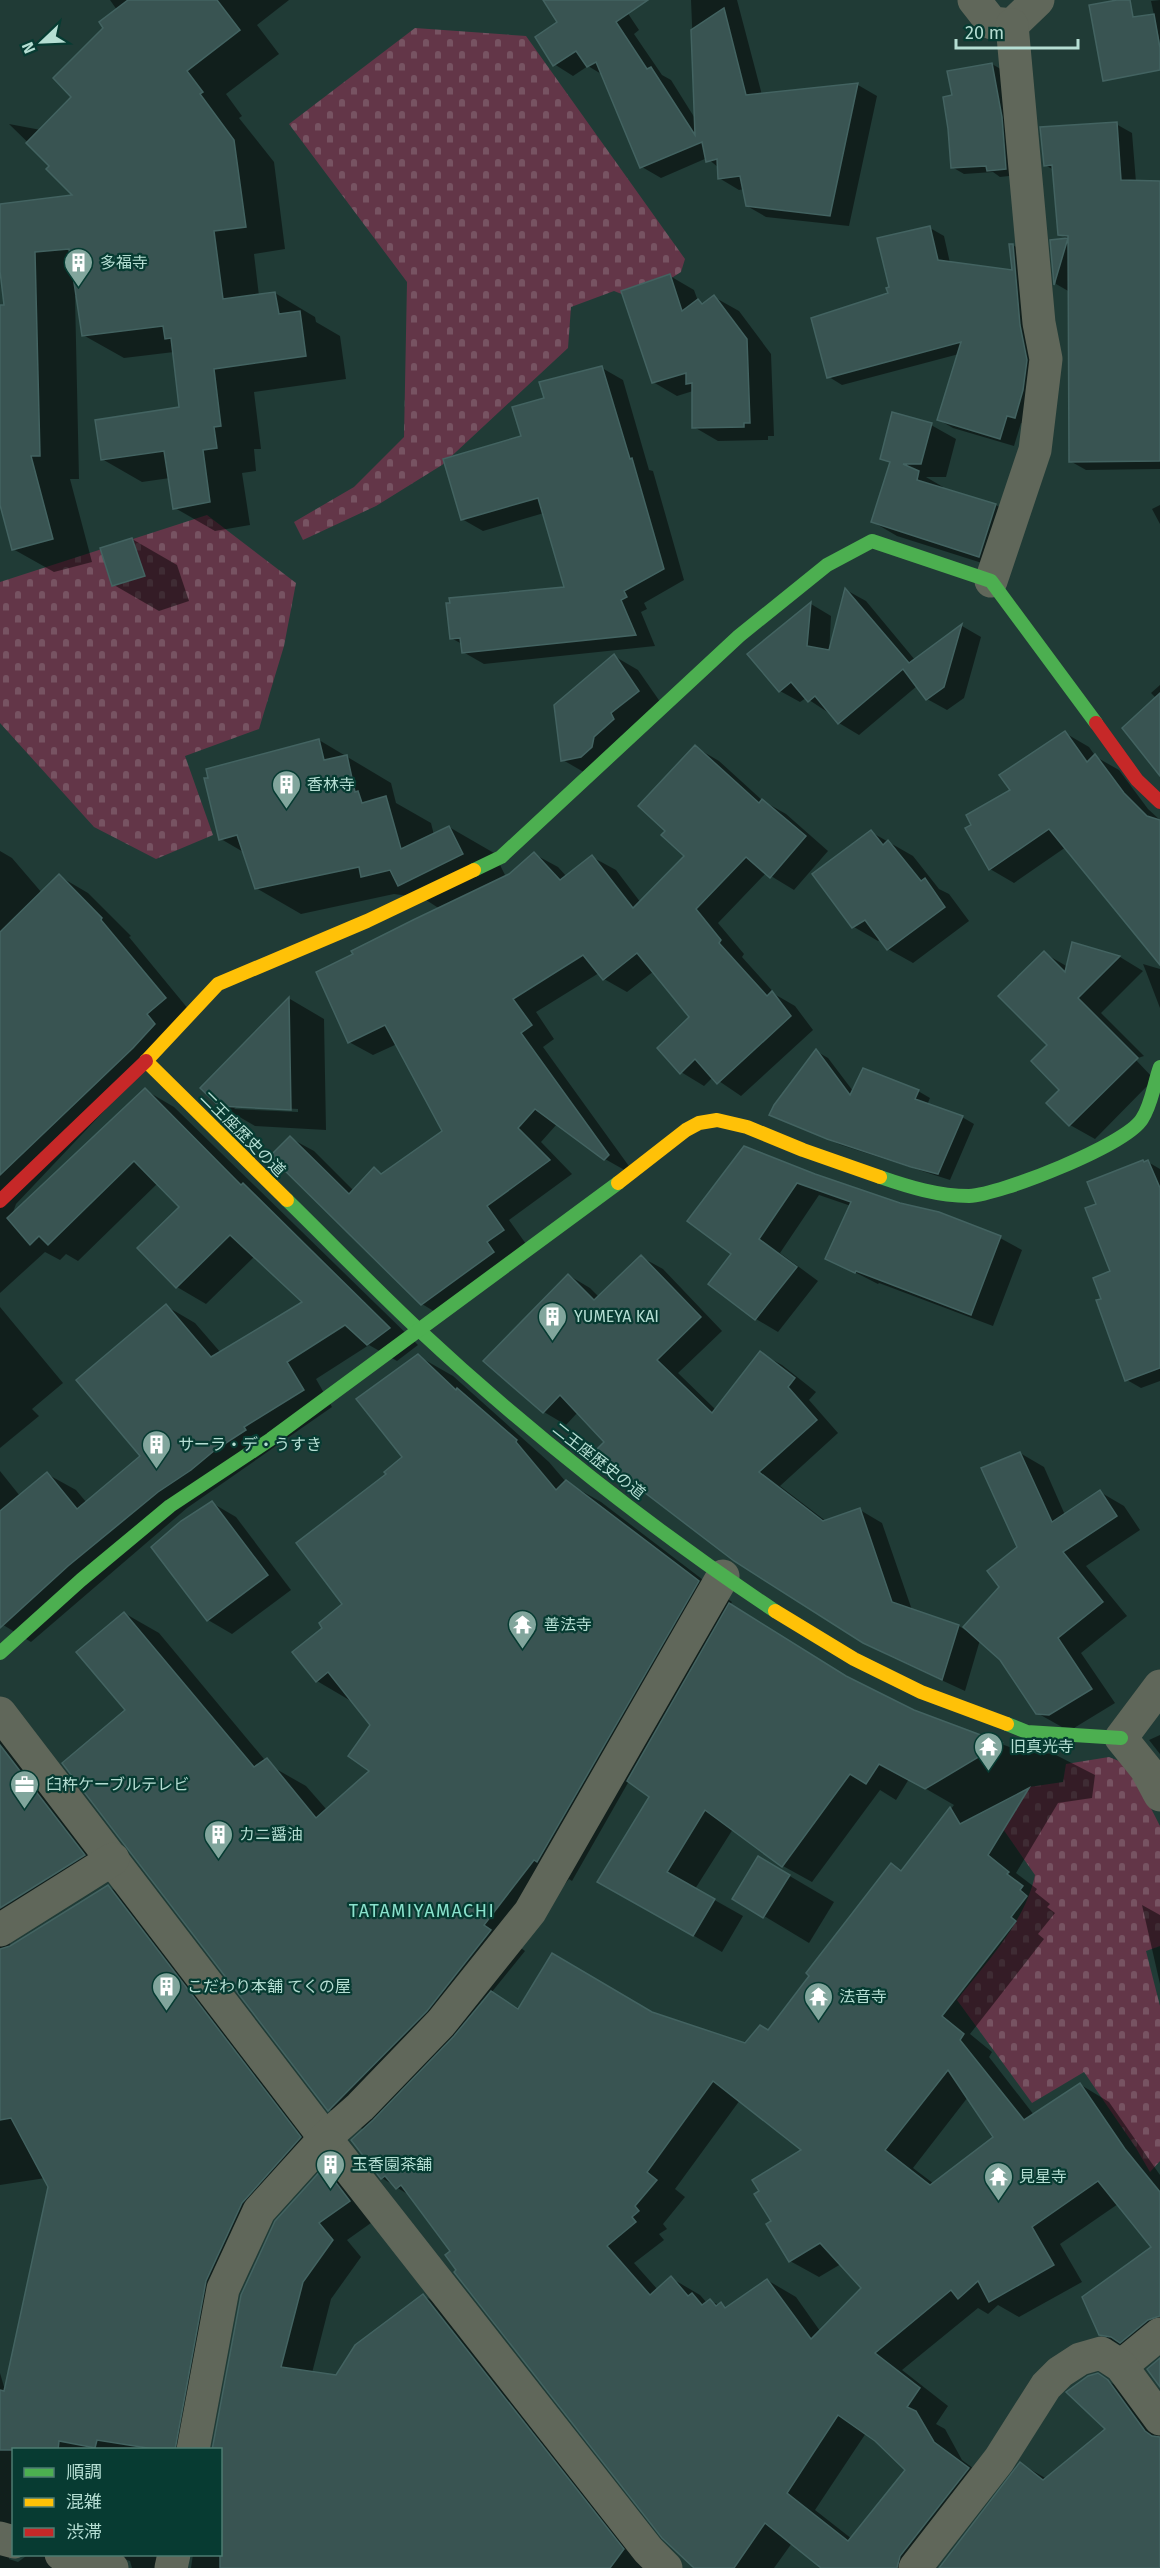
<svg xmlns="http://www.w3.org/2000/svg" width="1160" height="2568" viewBox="0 0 1160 2568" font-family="'Fira Sans','Noto Sans JP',sans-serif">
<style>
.cemetery{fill:url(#cemetery-stones)}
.shadow{fill:#0007;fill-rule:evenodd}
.building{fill:#395452;stroke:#436361;stroke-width:1.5;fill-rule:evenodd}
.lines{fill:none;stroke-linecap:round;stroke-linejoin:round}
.street{stroke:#60675a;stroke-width:33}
.fast{stroke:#4caf50;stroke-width:14}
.slow{stroke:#ffc107;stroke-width:14}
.jam{stroke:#c62828;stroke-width:14}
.labels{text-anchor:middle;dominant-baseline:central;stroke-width:4.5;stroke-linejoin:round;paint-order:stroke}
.poi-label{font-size:16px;fill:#b5ded3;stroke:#073b32;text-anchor:start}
.street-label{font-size:16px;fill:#b5ded3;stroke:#073b32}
.neighbourhood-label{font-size:18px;letter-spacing:1.5px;fill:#8ae2cd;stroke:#073b32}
</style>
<defs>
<pattern id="cemetery-stones" width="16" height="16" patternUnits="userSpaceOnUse" patternTransform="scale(1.5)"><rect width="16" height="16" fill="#633648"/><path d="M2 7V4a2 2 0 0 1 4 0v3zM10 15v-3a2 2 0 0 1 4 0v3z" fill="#775362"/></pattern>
</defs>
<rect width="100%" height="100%" fill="#203b36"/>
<g class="cemetery">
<path d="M415 28 526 36 685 259 681 272 637 300 614 291 571 307 568 348 442 465 376 506 303 540 294 522 354 487 404 437 407 282 289 124Z"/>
<path d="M207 515 296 583 284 646 259 729 185 756 213 835 156 859 94 827 0 723V582Z"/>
<path d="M1109 1757 1124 1763 1134 1775 1160 1826V1946L1146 1951 1160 2006V2161L1150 2172 1136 2148 1084 2072 1032 2103 957 2000C986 1962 1025 1923 1035 1875L1003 1829 1029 1787 1063 1782 1066 1764Z"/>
</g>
<g class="shadow">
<path d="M110 0H289L257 25 279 54 226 94 242 116 239 118 274 162 285 249 254 254 259 296 275 293 315 317 316 322 340 336 346 379 254 392 261 449H254L256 471 242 473 250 525 215 531 175 508 170 478 142 482 102 459 180 408 174 352 124 358 83 335 77 296H75L79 479H70L92 562 54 572 13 549 0 499V310L6 306 0 258V206L75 197 51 165 9 124 41 130 73 97 105 28 117 10Z"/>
<path d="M549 0H619L639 30 634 34 662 75 671 80 696 120 691 0H737L762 95 858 85 877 96 849 226 766 217 747 206 744 189 739 190 719 178V168L707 158 661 178 642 167 603 75 588 66 573 76 554 64 560 23Z"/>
<path d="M1160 0V43L1151 1Z"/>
<path d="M992 64 1004 71 1018 175 1000 177 993 172 964 174 952 167 953 96Z"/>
<path d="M1116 124 1132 133 1138 207 1160 214V469L1086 470 1070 461V292L1056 284 1052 241 1069 239 1059 234 1054 170 1045 165Z"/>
<path d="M930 228 944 236 950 263 1014 272 1013 245 1027 254 1034 334 1029 425 1021 423 1014 446 953 428 939 420 959 354 842 385 829 377 890 294Z"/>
<path d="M670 276 694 290 698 301 705 304 714 297 739 311 771 354 774 436H768V440L718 441 694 427 693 391 677 396 653 382Z"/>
<path d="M602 368 623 380 649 470 653 471 684 580 644 603 647 609 641 612 655 646 484 664 463 652 462 644 451 638 566 588 544 513 483 531 462 519 523 437 546 399Z"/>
<path d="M931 425 956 439 946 477H926L943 487 942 489 996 505 1020 519 1004 570 897 536 873 522 891 463 885 459Z"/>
<path d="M1160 505V524L1152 509Z"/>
<path d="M132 539 177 565 189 601 159 611 114 585Z"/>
<path d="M846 590 866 601 915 660 962 626 981 637 964 698 947 710 927 699 917 686 859 735 839 723 829 713 806 698 800 702 780 691 811 604 831 616 829 655Z"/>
<path d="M614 656 638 670 663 706 587 774 563 760Z"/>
<path d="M1160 685V774L1124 728 1156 698 1151 693Z"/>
<path d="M1065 733 1089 747 1096 757 1119 770 1148 809 1160 820V963L1066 847 1014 883 990 869 1012 791Z"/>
<path d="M319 740 391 783 396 803 431 823 434 835 449 827 494 853 506 877 534 854 558 867 567 877 592 857 616 870 641 903 686 856 667 831 695 747 719 761 763 801 786 814 828 851 794 890 766 873 718 923 744 954 742 957 776 995 795 1006 813 1030 741 1096 713 1077 704 1086 681 1072 691 1018 654 971 627 992 604 979 599 973 536 1012 554 1039 543 1047 631 1169 628 1172 605 1159 557 1124 541 1142 572 1174 509 1220 526 1244 445 1318 422 1304 290 1138 314 1151 354 1191 374 1169 384 1175 444 1131 397 1044 373 1055 349 1042 355 955 440 909 423 898 394 894 301 914 256 888 245 853 221 839Z"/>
<path d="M871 832 913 856 939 889 949 894 969 921 913 963 888 949 881 939 878 941 854 927Z"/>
<path d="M0 851 12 858 42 893 59 876 88 893 131 936 129 937 194 1016 16 1204 11 1218 145 1090 174 1107 418 1345 397 1361 369 1345 316 1379 332 1407 187 1508 31 1642 0 1623V1471L20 1496 47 1474 76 1490 87 1503 142 1456 166 1306 195 1323 221 1353 304 1302 255 1256 206 1304 177 1287 181 1207 158 1183 78 1261 66 1254 60 1260 45 1252 0 1293Z"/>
<path d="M1073 944 1120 957 1143 971 1101 1013 1144 1056 1135 1059 1154 1079 1095 1139 1070 1125 1049 1045 1044 953 1068 967Z"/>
<path d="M1143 964 1160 969V1008L1145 969Z"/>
<path d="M290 999 324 1019 326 1130 255 1126 219 1105 202 1088ZM237 1106 298 1109V1112L234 1109Z"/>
<path d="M816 1051 828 1058 853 1091H918L930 1098 927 1105 962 1117 974 1124 950 1180 841 1145 771 1115Z"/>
<path d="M744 1148 814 1176 1000 1238 1022 1250 993 1326 879 1283 878 1284 827 1258 851 1206 819 1195 780 1253 818 1281 778 1332 756 1319 710 1284 733 1253Z"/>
<path d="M1148 1162 1160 1169V1381L1141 1388 1127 1380 1103 1300 1112 1272 1098 1205Z"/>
<path d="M641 1257 663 1269 722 1331 678 1373 716 1410 760 1353 782 1365 816 1392 809 1400 838 1433 780 1486 827 1522 860 1510 882 1523 912 1610 959 1626 970 1633 1001 1587 1019 1548 1020 1453 1044 1467 1065 1515 1100 1492 1124 1506 1140 1530 1086 1566 1127 1616 1081 1653 1115 1703 1074 1728 1062 1727 1037 1713 1001 1659 980 1640 965 1691 887 1655 864 1641 606 1442 578 1412 566 1425 544 1412 568 1275 590 1288 599 1297Z"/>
<path d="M0 1307 63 1383 32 1409 39 1416 0 1448Z"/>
<path d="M418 1356 453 1376 549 1462 566 1482 601 1502 732 1602 730 1605 855 1682 912 1710 1020 1751 1054 1754 1095 1775 1092 1798 1058 1803 1016 1873 1037 1889 1035 1892 1050 1904 1047 1907 1055 1913 1038 1934 1044 1939 970 2034 992 2052 989 2057 1034 2115 1081 2085 1109 2102 1160 2175V2350L1130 2351 1101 2334 1153 2247 1118 2204 1060 2244 1082 2282 1019 2317 998 2305 988 2314 978 2308 902 2370 948 2406 936 2424 945 2429 962 2460 997 2486 932 2568H824L792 2543 774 2568H696L683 2557 663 2537 458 2270 452 2251 412 2197 382 2178 364 2130 329 2109 127 1710 124 1613 159 1633 269 1765 306 1786 327 1810 372 1771V1725L351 1701 317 1681 294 1652 324 1628 344 1604 388 1474 404 1457ZM909 1779 954 1805 903 1872 892 1865 768 2031 746 2045 653 2014 520 2009 491 1993 525 1951 517 1945 569 1879 572 1881 629 1781 651 1797 599 1881 722 1952 743 1916 695 1889 733 1829 783 1866 812 1882 880 1790 896 1800ZM968 2097 995 2137 934 2184 913 2168ZM740 2100 804 2150 790 2261 819 2277 841 2264 863 2288 820 2331 796 2297 767 2280 727 2308 710 2301 707 2303 700 2295 671 2278 658 2290 634 2263 664 2240 659 2234 667 2229 663 2224 685 2197 675 2189ZM866 2433 907 2470 852 2539 815 2510Z"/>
<path d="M212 1503 236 1517 291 1590 232 1634 208 1620Z"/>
<path d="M0 1730 112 1871 11 1938 9 1949 108 1886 136 1903 328 2154 270 2219 234 2298 206 2450H14V2543L9 2550V2559L18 2562 29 2554H80L71 2568H0V2373L5 2390 52 2177 0 2185Z"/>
<path d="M1160 1735V1754L1149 1740Z"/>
<path d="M759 1858 834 1902 809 1943 734 1898Z"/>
<path d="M1142 1905 1160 1915V1984Z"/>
<path d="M324 2169 353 2186 378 2218 347 2240 361 2257 331 2299 312 2373 337 2377 424 2296 452 2312 651 2568H191L193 2554H220Z"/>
<path d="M1098 2375 1127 2392 1160 2430V2568H941L1021 2464 1047 2479 1108 2429Z"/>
<path d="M107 2554H176L172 2568H132L130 2561Z"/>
</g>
<g class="building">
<path d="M128 0H217L240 30 187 71 203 92 200 94 234 140 246 227 214 231 223 299 275 292 279 314 300 311 306 356 214 369 221 426 214 427 217 448 203 450 210 502 173 509 164 451 101 460 95 420 179 407 171 338 165 339 163 326 82 336 69 249 35 252 40 456H31L53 539 12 550 0 505V305H4L0 271V204L72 195 46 169 49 166 26 143 71 97 53 78 103 28 99 22Z"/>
<path d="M543 0H648L616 22 647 69 651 67 695 135 691 30 724 8 746 95 858 83 830 216 746 206 740 176 718 179 717 159 706 162 702 142 640 168 596 62 587 67 576 51 553 66 535 37 557 22Z"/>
<path d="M1117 0H1130L1133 17 1154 14 1160 48V70L1103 81 1089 5Z"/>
<path d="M992 63 1002 117 1006 169 987 171 986 166 951 168 948 129 943 97 952 95 947 71Z"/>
<path d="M1117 122 1121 180 1160 181V461L1069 462 1068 238 1054 285 1050 240 1068 238V236L1058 235 1052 165 1044 166 1040 127Z"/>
<path d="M930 226 938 260 1012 270 1009 244H1013L1020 325 1027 360 1023 390 1015 418 1007 416 1000 439 937 420 961 342 827 378 811 318 888 293 886 288 889 287 877 238Z"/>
<path d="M670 274 682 311 698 299 702 304 714 295 747 339 750 423H744V427L692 428V383L686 384V373L652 383 621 291Z"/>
<path d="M602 366 630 459 632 458 664 569 624 591 627 597 621 600 636 635 462 653 460 638 450 639 446 603H450L449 598 564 587 538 498 461 520 443 459 521 436 512 407 544 398 539 382Z"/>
<path d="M892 412 932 423 921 464H903L919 471 917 480 996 504 979 557 871 522 890 462 880 459Z"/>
<path d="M132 538 145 576 112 586 100 548Z"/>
<path d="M845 588 909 663 962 624 944 687 926 700 903 669 838 724 815 696 808 702 791 682 779 692 747 654 811 602 807 646 829 650Z"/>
<path d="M614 654 639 691 611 713 614 719 594 737 592 747 581 757 561 761 554 705Z"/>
<path d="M1160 693V776L1122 728Z"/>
<path d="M1065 731 1087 762 1095 754 1124 793 1147 816 1160 820V965L1049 829 989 870 965 828 971 825 966 815 1010 790 999 775Z"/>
<path d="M319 739 324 760 347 755 355 792 358 791 362 803 386 796 401 849 449 826 463 854 398 886 390 870 361 877 359 867 255 889 237 835 219 840 204 778H208L206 769Z"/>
<path d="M695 745 759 803 762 799 806 836 770 878 746 857 696 909 721 940 719 943 767 996 772 991 791 1016 717 1084 695 1059 680 1074 657 1048 689 1017 637 953 603 980 583 955 513 999 532 1025 521 1033 609 1155 604 1160 535 1109 518 1128 550 1160 487 1206 504 1230 487 1242 494 1252 421 1305 270 1156 290 1136 349 1194 374 1167 381 1174 442 1131 385 1025 348 1043 316 972 353 954 351 951 413 920 509 874 534 852 560 880 592 855 633 908 684 856 661 835 665 831 638 806Z"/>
<path d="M871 830 883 845 888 840 921 881 925 878 945 907 887 950 865 920 852 928 812 874Z"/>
<path d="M59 874 102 918 101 920 166 998 147 1014 155 1024 133 1048 0 1175V932Z"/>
<path d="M1072 942 1120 956 1078 998 1138 1058 1069 1126 1046 1103 1059 1090 1031 1061 1047 1045 998 996 1044 951 1065 972Z"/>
<path d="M289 997 291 1110 219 1106 200 1088Z"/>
<path d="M816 1049 850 1095 863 1068 919 1090 915 1099 963 1116 938 1174 911 1167 827 1139 769 1115 774 1105Z"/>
<path d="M145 1088 241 1185 243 1183 390 1328 367 1345 345 1325 287 1362 304 1390 244 1427 246 1430 215 1450 191 1470 158 1492 68 1566 0 1628V1511L47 1472 77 1509 140 1456 76 1380 166 1304 211 1357 302 1302 230 1235 176 1288 137 1248 179 1207 134 1161 48 1245 39 1236 30 1245 7 1218Z"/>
<path d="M744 1146 815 1174 900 1203 939 1212 1001 1236 971 1315 856 1271 855 1273 825 1259 851 1202 797 1183 759 1239 797 1267 755 1320 708 1284 731 1254 687 1221Z"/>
<path d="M1143 1160 1144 1162 1148 1160 1160 1188V1368L1125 1381 1096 1300 1101 1299 1093 1278 1110 1271 1085 1208 1096 1204 1087 1182Z"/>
<path d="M641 1255 701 1317 657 1360 712 1413 760 1351 795 1378 788 1387 817 1420 759 1472 823 1521 860 1508 892 1602 959 1625 942 1680 863 1643 734 1561 593 1453 604 1442 560 1395 543 1413 483 1361 568 1274 594 1300Z"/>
<path d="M418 1354 456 1390 457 1388 517 1440 516 1442 556 1490 566 1480 699 1581 537 1862 534 1860 484 1925 491 1930 427 2011 328 2111 62 1763 125 1710 76 1652 124 1612 254 1767 267 1758 316 1818 369 1771 348 1756 370 1725 328 1672 316 1682 292 1652 322 1628 319 1623 342 1604 296 1543 386 1474 384 1472 402 1457 356 1399Z"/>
<path d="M1020 1452 1052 1522 1100 1490 1117 1516 1063 1552 1103 1602 1058 1638 1092 1689 1049 1715 1036 1714 1000 1660 963 1627 999 1587 987 1571 1017 1547 981 1468Z"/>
<path d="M212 1501 268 1575 207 1621 151 1547 181 1521Z"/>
<path d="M729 1603 846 1676 914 1710 1002 1743 925 1789 879 1764 866 1784 850 1774 782 1867 705 1810 667 1872 715 1899 693 1936 597 1882 649 1797 627 1781Z"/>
<path d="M0 1745 85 1855 0 1908Z"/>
<path d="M1029 1788 988 1855 1009 1872 1007 1874 1023 1886 1020 1890 1027 1896 1011 1917 1016 1921 942 2016 964 2034 960 2040 1024 2120 1080 2083 1125 2149 1160 2192V2316L1148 2320 1120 2343 1111 2337 1099 2335 1082 2297 1151 2247 1098 2181 1032 2227 1054 2265 989 2302 978 2281 958 2299 951 2290 875 2353 920 2388 907 2407 916 2411 934 2442 969 2468 900 2556 897 2568H821L765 2523 734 2568H694L662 2538 454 2272 456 2270 445 2255 450 2251 401 2185 396 2189 385 2176 381 2179 351 2140 373 2120 454 2036 491 1991 518 2009 552 1953 652 2012 745 2043 760 2025 768 2030 809 1976 806 1973 891 1863 901 1871 950 1807 960 1824ZM948 2070 993 2137 930 2185 885 2150ZM713 2081 801 2150 752 2180 759 2191 754 2194 771 2221 766 2224 789 2262 820 2243 861 2288 811 2339 767 2279 725 2308 721 2302 716 2306 710 2299 702 2305 692 2293 688 2296 671 2276 650 2295 607 2246 636 2222 632 2217 639 2211 635 2206 657 2180 647 2172ZM838 2415 875 2441 905 2470 848 2541 787 2493Z"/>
<path d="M758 1856 790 1875 763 1918 732 1899Z"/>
<path d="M108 1885 301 2137 242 2203 206 2281 175 2450H160L97 2440 95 2448 59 2441 58 2450H0V2390L4 2391 48 2187 11 2118 0 2120V1949L10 1946Z"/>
<path d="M324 2167 350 2201 319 2223 333 2240 303 2282 281 2367 336 2375 355 2345 423 2294 624 2549 610 2568H220V2450H212L241 2295 275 2221Z"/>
<path d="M1160 2358V2387L1147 2369Z"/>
<path d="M1098 2373 1108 2380 1145 2431 1152 2436 1160 2437V2568H939L1020 2462 1043 2480 1105 2429 1066 2392 1088 2376Z"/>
</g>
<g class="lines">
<g class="street">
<path d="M974 0 992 23 1012 25 1038 0"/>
<path d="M991 581 1035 450 1046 359 1039 323 1012 25"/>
<path d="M1160 1686 1121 1738 1146 1769 1160 1795"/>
<path d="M0 1713 325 2138 648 2550 666 2568"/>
<path d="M0 1930 113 1859"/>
<path d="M1121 2366 1160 2334"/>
<path d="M193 2450 223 2289 259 2211 325 2138 360 2107 441 2023 530 1912 723 1576"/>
<path d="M0 2538 14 2542"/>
<path d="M61 2554 112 2568"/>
<path d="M171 2568 174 2554"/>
<path d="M915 2568 999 2460 1046 2386 1060 2372 1080 2359 1101 2353 1121 2366 1160 2419"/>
</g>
<g class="fast">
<path d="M474 870 501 857 739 636 827 565 872 541 991 581 1096 723"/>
<path d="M880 1177C909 1187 938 1196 969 1196 1000 1195 1126 1145 1142 1119 1152 1104 1154 1083 1160 1067"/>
<path d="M287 1200C331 1243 374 1288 419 1330 527 1431 653 1530 775 1611"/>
<path d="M0 1653 81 1580 170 1506 271 1439 618 1183"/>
<path d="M1007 1724 1027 1732 1121 1738"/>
</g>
<g class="slow">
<path d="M146 1061 287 1200"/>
<path d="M146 1061 218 984 367 921 474 870"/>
<path d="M618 1183 686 1130 699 1123 717 1120 747 1127 803 1150 880 1177"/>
<path d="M775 1611 854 1659 921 1692 1007 1724"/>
</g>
<g class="jam">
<path d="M1096 723 1137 780 1160 802"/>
<path d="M0 1201 146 1061"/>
</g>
</g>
<defs>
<symbol id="building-pin" viewBox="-11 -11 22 30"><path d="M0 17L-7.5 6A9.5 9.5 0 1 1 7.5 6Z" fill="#81a59c" stroke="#073b32"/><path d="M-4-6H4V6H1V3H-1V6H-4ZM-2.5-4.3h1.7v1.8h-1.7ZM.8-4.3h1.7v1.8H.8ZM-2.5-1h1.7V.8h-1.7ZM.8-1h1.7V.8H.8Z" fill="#fff"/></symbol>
<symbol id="temple-pin" viewBox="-11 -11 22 30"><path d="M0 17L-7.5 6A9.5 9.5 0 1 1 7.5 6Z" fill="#81a59c" stroke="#073b32"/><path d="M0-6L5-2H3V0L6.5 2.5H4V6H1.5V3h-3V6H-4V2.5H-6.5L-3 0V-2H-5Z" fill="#fff"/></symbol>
<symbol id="office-pin" viewBox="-11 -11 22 30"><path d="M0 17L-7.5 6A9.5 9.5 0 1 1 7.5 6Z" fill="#81a59c" stroke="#073b32"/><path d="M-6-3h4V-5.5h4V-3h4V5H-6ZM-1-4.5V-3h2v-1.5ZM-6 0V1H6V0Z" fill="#fff"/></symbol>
</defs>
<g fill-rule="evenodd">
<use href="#building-pin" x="62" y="246" width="33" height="45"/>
<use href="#building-pin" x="270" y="768" width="33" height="45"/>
<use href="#building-pin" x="536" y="1300" width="33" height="45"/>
<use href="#building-pin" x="140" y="1428" width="33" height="45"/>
<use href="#temple-pin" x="506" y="1608" width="33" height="45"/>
<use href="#temple-pin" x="972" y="1730" width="33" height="45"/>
<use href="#office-pin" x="8" y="1768" width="33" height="45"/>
<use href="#building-pin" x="202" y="1818" width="33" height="45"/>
<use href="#building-pin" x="150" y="1970" width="33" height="45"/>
<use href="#temple-pin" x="802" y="1980" width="33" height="45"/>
<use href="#building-pin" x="314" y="2148" width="33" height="45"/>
<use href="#temple-pin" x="982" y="2160" width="33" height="45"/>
</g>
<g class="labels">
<g class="poi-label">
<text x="100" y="262">多福寺</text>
<text x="307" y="784">香林寺</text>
<text x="574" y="1316">YUMEYA KAI</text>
<text x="178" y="1444">サーラ・デ・うすき</text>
<text x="544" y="1624">善法寺</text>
<text x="1010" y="1746">旧真光寺</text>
<text x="46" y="1784">臼杵ケーブルテレビ</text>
<text x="239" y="1834">カニ醤油</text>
<text x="187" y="1986">こだわり本舗 てくの屋</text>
<text x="839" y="1996">法音寺</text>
<text x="352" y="2164">玉香園茶舗</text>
<text x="1019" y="2176">見星寺</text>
</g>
<g class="street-label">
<text transform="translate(243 1134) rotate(45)">二王座歴史の道</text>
<text transform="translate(599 1461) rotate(38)">二王座歴史の道</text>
</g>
<g class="neighbourhood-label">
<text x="422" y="1911">TATAMIYAMACHI</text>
</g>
</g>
<rect x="12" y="2448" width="210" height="108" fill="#073b32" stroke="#4d7c72" stroke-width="1.5"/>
<rect x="24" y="2468" width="30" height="9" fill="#4caf50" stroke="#4d7c72" stroke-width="1.5"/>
<text x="66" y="2478" font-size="18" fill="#b5ded3">順調</text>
<rect x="24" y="2498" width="30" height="9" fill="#ffc107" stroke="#4d7c72" stroke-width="1.5"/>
<text x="66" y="2508" font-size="18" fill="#b5ded3">混雑</text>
<rect x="24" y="2528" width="30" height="9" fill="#c62828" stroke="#4d7c72" stroke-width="1.5"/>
<text x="66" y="2538" font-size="18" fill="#b5ded3">渋滞</text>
<g transform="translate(42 42) rotate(247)" stroke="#073b32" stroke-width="4.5" paint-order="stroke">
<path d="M0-4.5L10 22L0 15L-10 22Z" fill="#b5ded3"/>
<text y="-9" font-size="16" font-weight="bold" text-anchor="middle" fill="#b5ded3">N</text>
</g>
<path d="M956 39v9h122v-9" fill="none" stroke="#b5ded3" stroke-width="3"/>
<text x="965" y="39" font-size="18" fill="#b5ded3" stroke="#073b32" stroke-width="4.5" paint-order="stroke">20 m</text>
</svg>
